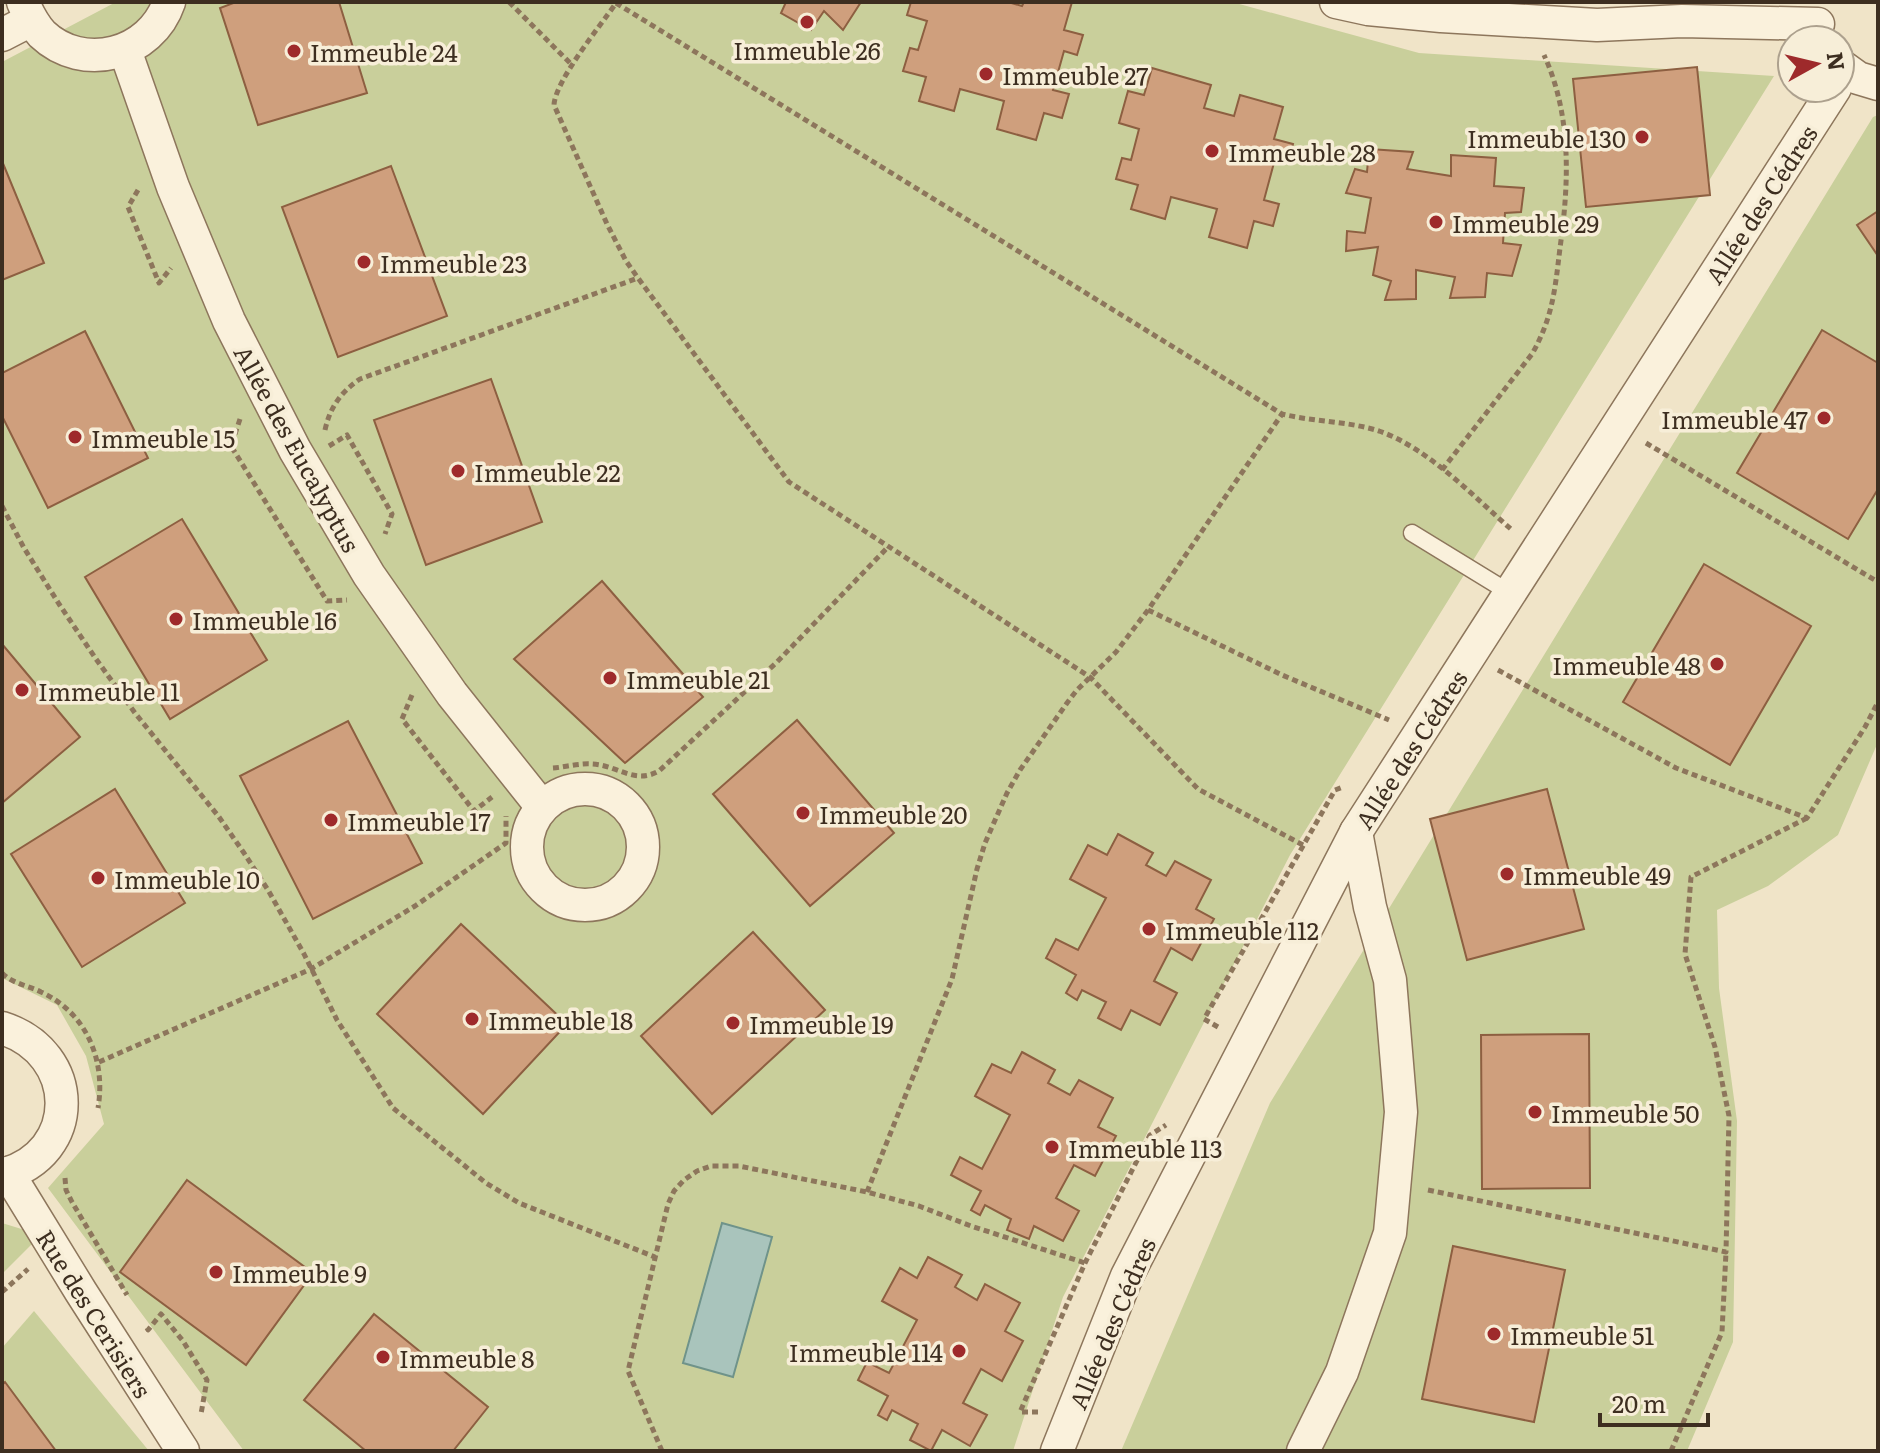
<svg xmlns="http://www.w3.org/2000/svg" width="1880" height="1453" viewBox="0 0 1880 1453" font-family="Literata,serif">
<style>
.green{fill:#c9cf9b}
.water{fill:#a9c4bc;stroke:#6f938a;stroke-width:2}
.building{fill:#cf9f7d;stroke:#8d5f41;stroke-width:2}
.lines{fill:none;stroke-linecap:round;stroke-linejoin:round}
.service-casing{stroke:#8d765c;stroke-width:19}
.minor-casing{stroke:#8d765c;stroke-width:35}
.path{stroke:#8d765c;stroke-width:5;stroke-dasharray:6 4;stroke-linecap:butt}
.service{stroke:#faf1dc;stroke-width:16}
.minor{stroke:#faf1dc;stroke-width:32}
.poi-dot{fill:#9e2a2b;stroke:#f7eed8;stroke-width:3}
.labels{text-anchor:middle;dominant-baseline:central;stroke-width:7;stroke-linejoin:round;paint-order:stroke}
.poi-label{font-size:24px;fill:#3d2e20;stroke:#f7eed8;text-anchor:start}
.street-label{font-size:24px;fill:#3d2e20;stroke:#f7eed8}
</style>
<rect width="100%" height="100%" fill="#f0e4c8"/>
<g class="green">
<path d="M116 2H1232L1419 53 1774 76 1290 855 1063 1297 1013 1451H244L48 1188 104 1124 86 1056 57 1005 2 978V62Z"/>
<path d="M1878 115V742L1838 835 1768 886 1717 910 1719 988 1737 1121 1733 1342 1687 1451H1121L1270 1103 1873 117Z"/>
<path d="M2 1223 41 1235 2 1274Z"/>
<path d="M34 1311 149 1451H2V1348Z"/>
</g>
<path class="water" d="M722 1223 772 1237 733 1377 683 1363Z"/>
<g class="building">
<path d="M236 2H339L367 93 258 125 220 8Z"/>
<path d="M786 2H861L843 30 824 11 811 30 781 13Z"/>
<path d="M911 2H1008L1022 6 1024 2H1072L1064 30 1083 35 1077 55 1064 51 1053 90 1069 94 1062 118 1044 113 1036 140 997 129 1004 101 960 89 954 111 919 101 926 77 903 71 910 48 918 50 927 21 907 15Z"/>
<path d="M1697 67 1710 195 1586 207 1573 79Z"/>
<path d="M1152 68 1211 85 1204 108 1234 116 1240 95 1283 107 1274 139 1293 144 1288 163 1275 159 1264 200 1279 204 1273 226 1254 221 1247 248 1209 237 1217 209 1171 197 1165 219 1131 209 1138 185 1116 179 1122 158 1131 160 1139 129 1119 123 1128 91 1144 95Z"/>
<path d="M1369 149 1413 152 1407 169 1451 176V155L1496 158 1494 186 1524 188 1521 212 1505 213 1503 243 1521 245 1512 276 1487 273 1485 297 1450 298 1455 277 1416 270V299L1385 300 1391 281 1373 275 1378 247 1346 251 1347 231 1365 233 1371 198 1346 193 1355 169 1367 172Z"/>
<path d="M2 161 44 263 2 280Z"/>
<path d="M391 166 447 316 338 357 282 207Z"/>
<path d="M1878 211V256L1857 225Z"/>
<path d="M1822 330 1878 363V489L1848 539 1737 473Z"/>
<path d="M85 331 148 458 48 508 2 416V373Z"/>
<path d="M491 379 542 522 426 565 374 420Z"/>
<path d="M182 519 267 660 170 719 85 577Z"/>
<path d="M1704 564 1811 626 1730 765 1623 702Z"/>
<path d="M602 581 703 697 625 763 514 659Z"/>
<path d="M2 644 80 737 2 803Z"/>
<path d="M797 720 894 833 810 906 713 794Z"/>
<path d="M348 721 422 863 313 919 240 776Z"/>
<path d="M115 789 185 903 82 967 11 854Z"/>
<path d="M1547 789 1584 929 1467 960 1430 819Z"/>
<path d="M1118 834 1153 853 1146 865 1166 876 1175 861 1211 880 1196 909 1214 919 1192 960 1171 948 1154 981 1177 993 1160 1025 1131 1010 1121 1030 1098 1018 1106 1002 1082 990 1077 1000 1066 993 1076 975 1046 958 1056 939 1078 950 1106 898 1070 879 1088 845 1107 855Z"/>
<path d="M461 924 567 1024 483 1114 377 1014Z"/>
<path d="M753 932 825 1010 712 1114 641 1036Z"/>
<path d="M1589 1034 1590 1188 1482 1189 1481 1035Z"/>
<path d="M1022 1052 1055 1070 1048 1083 1070 1095 1079 1080 1113 1098 1098 1127 1116 1136 1095 1176 1074 1165 1056 1198 1079 1211 1063 1241 1034 1226 1029 1239 1007 1230 1011 1219 985 1205 980 1215 971 1210 981 1191 951 1175 960 1157 982 1169 1010 1115 975 1096 992 1064 1011 1073Z"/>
<path d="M187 1180 313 1273 246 1365 120 1272Z"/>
<path d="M1453 1246 1565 1270 1534 1422 1422 1399Z"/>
<path d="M928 1257 962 1275 955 1287 977 1300 985 1284 1020 1303 1005 1331 1023 1341 1002 1381 981 1369 963 1403 987 1415 970 1446 942 1430 931 1451 910 1440 918 1424 892 1410 887 1420 878 1415 888 1396 858 1380 867 1362 889 1373 917 1320 882 1301 900 1268 917 1278Z"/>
<path d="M374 1314 488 1407 453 1451H366L304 1400Z"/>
<path d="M5 1382 56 1451H2V1385Z"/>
</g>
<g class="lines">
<defs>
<path id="service" d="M1412 533 1510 593"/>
<g id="minor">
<path d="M23 2C28 14 33 24 42 34 83 73 151 55 169 2"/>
<path d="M1336 2 1368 9 1441 16 1597 25 1682 21 1818 24"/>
<path d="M2 35 31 20"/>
<path d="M125 50 173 187 229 321 295 450 369 575 452 694 542 807"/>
<path d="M1840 65 1858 78 1878 84"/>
<circle cx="585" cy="847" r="58"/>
<path d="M2 1028C81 1053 82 1154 2 1175"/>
<path d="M8 1173 81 1292 183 1451"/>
<path d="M1057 1451 1127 1276 1356 832 1835 88"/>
<path d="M1303 1451 1342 1372 1390 1233 1401 1112 1390 980 1370 907 1356 832"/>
</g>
</defs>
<use href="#service" class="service-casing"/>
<use href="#minor" class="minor-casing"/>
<g class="path">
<path d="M509 2 573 66"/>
<path d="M138 190 128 207 159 283 171 268"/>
<path d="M240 419 231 446 327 601 347 600"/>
<path d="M325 430C330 407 341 392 360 379L638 278"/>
<path d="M1646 443 1878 582"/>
<path d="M329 446 347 435 392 514 385 534"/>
<path d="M1442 470 1532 354C1553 317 1555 289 1560 248 1569 183 1572 116 1544 55"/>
<path d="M2 506 24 548 59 604 96 659 135 713 219 817 244 853 268 890 304 954 337 1020 393 1108 486 1183 519 1203 655 1257"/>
<path d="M1148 610 1282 675 1389 720"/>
<path d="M1498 670 1676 768 1807 818 1865 727 1878 702"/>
<path d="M412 695 402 719 474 811 492 797"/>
<path d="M553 768C566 767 579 763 592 764 618 765 634 785 659 771L777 662 888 547"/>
<path d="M1303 845 1198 789 1090 677 789 482 638 278 626 261 607 224 554 105C555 81 601 25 616 3L1282 414C1314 422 1348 421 1379 431 1428 448 1473 496 1512 530"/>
<path d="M2 973C13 984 27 985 41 992 87 1013 106 1061 98 1108"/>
<path d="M1218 1027 1204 1019 1335 790 1343 787"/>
<path d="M99 1062 311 969 415 906 506 843V816"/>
<path d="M65 1178 66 1190 72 1202 127 1295"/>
<path d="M1428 1190 1726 1252 1729 1116 1715 1047 1685 954 1691 877 1807 818"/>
<path d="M867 1192 952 979 977 869 985 843 1007 793 1020 770 1067 703 1077 690 1116 652 1148 610 1282 414"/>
<path d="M2 1292 28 1269"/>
<path d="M147 1328 148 1330 161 1314 183 1341 207 1380 201 1414"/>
<path d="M1038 1412H1020L1085 1263 1150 1135 1166 1125"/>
<path d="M662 1451 628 1371 668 1204 674 1191 684 1180 697 1171 711 1166H739L867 1192 919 1206 971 1226 1085 1263"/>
<path d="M1671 1451 1722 1332 1726 1252"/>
</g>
<use href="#service" class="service"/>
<use href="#minor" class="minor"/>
</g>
<g class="poi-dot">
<circle cx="807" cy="22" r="8"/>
<circle cx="294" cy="51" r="8"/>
<circle cx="986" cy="74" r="8"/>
<circle cx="1642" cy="137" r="8"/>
<circle cx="1212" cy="151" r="8"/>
<circle cx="1436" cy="222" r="8"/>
<circle cx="364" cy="262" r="8"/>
<circle cx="1824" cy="418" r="8"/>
<circle cx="75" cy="437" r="8"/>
<circle cx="458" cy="471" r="8"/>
<circle cx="176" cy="619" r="8"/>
<circle cx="1717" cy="664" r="8"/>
<circle cx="610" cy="678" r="8"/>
<circle cx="22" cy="690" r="8"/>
<circle cx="803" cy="813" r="8"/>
<circle cx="331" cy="820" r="8"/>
<circle cx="1507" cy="874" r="8"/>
<circle cx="98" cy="878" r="8"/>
<circle cx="1149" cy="929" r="8"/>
<circle cx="472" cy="1019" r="8"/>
<circle cx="733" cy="1023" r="8"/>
<circle cx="1535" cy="1112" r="8"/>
<circle cx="1052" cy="1147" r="8"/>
<circle cx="216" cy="1272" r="8"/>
<circle cx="1494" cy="1334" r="8"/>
<circle cx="959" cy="1351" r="8"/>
<circle cx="383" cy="1357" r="8"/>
</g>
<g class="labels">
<g class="poi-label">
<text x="807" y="49" text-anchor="middle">Immeuble 26</text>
<text x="310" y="51">Immeuble 24</text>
<text x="1002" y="74">Immeuble 27</text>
<text x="1626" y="137" text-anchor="end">Immeuble 130</text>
<text x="1228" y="151">Immeuble 28</text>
<text x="1452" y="222">Immeuble 29</text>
<text x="380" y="262">Immeuble 23</text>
<text x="1808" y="418" text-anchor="end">Immeuble 47</text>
<text x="91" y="437">Immeuble 15</text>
<text x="474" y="471">Immeuble 22</text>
<text x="192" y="619">Immeuble 16</text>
<text x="1701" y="664" text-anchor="end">Immeuble 48</text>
<text x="626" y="678">Immeuble 21</text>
<text x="38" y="690">Immeuble 11</text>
<text x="819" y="813">Immeuble 20</text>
<text x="347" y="820">Immeuble 17</text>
<text x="1523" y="874">Immeuble 49</text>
<text x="114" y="878">Immeuble 10</text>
<text x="1165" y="929">Immeuble 112</text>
<text x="488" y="1019">Immeuble 18</text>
<text x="749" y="1023">Immeuble 19</text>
<text x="1551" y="1112">Immeuble 50</text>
<text x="1068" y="1147">Immeuble 113</text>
<text x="232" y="1272">Immeuble 9</text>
<text x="1510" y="1334">Immeuble 51</text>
<text x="943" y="1351" text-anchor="end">Immeuble 114</text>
<text x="399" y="1357">Immeuble 8</text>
</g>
<g class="street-label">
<text transform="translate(1760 204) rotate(-57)">Allée des Cédres</text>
<text transform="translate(298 448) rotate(61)">Allée des Eucalyptus</text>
<text transform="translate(1410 749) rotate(-57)">Allée des Cédres</text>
<text transform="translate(95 1313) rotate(58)">Rue des Cerisiers</text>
<text transform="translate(1111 1323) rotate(-67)">Allée des Cédres</text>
</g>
</g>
<rect width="1880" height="1453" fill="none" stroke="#3d2e20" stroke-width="8"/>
<g transform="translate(1816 64) rotate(82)"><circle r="38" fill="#f7eed8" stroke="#ada18e" stroke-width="2"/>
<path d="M0-6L14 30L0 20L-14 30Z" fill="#9e2a2b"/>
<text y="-12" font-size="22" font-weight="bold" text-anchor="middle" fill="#3d2e20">N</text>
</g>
<path d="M1600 1413v12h108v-12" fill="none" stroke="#3d2e20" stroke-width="4"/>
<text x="1612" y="1413" font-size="24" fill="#3d2e20" stroke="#f7eed8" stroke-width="6" paint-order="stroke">20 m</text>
</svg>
